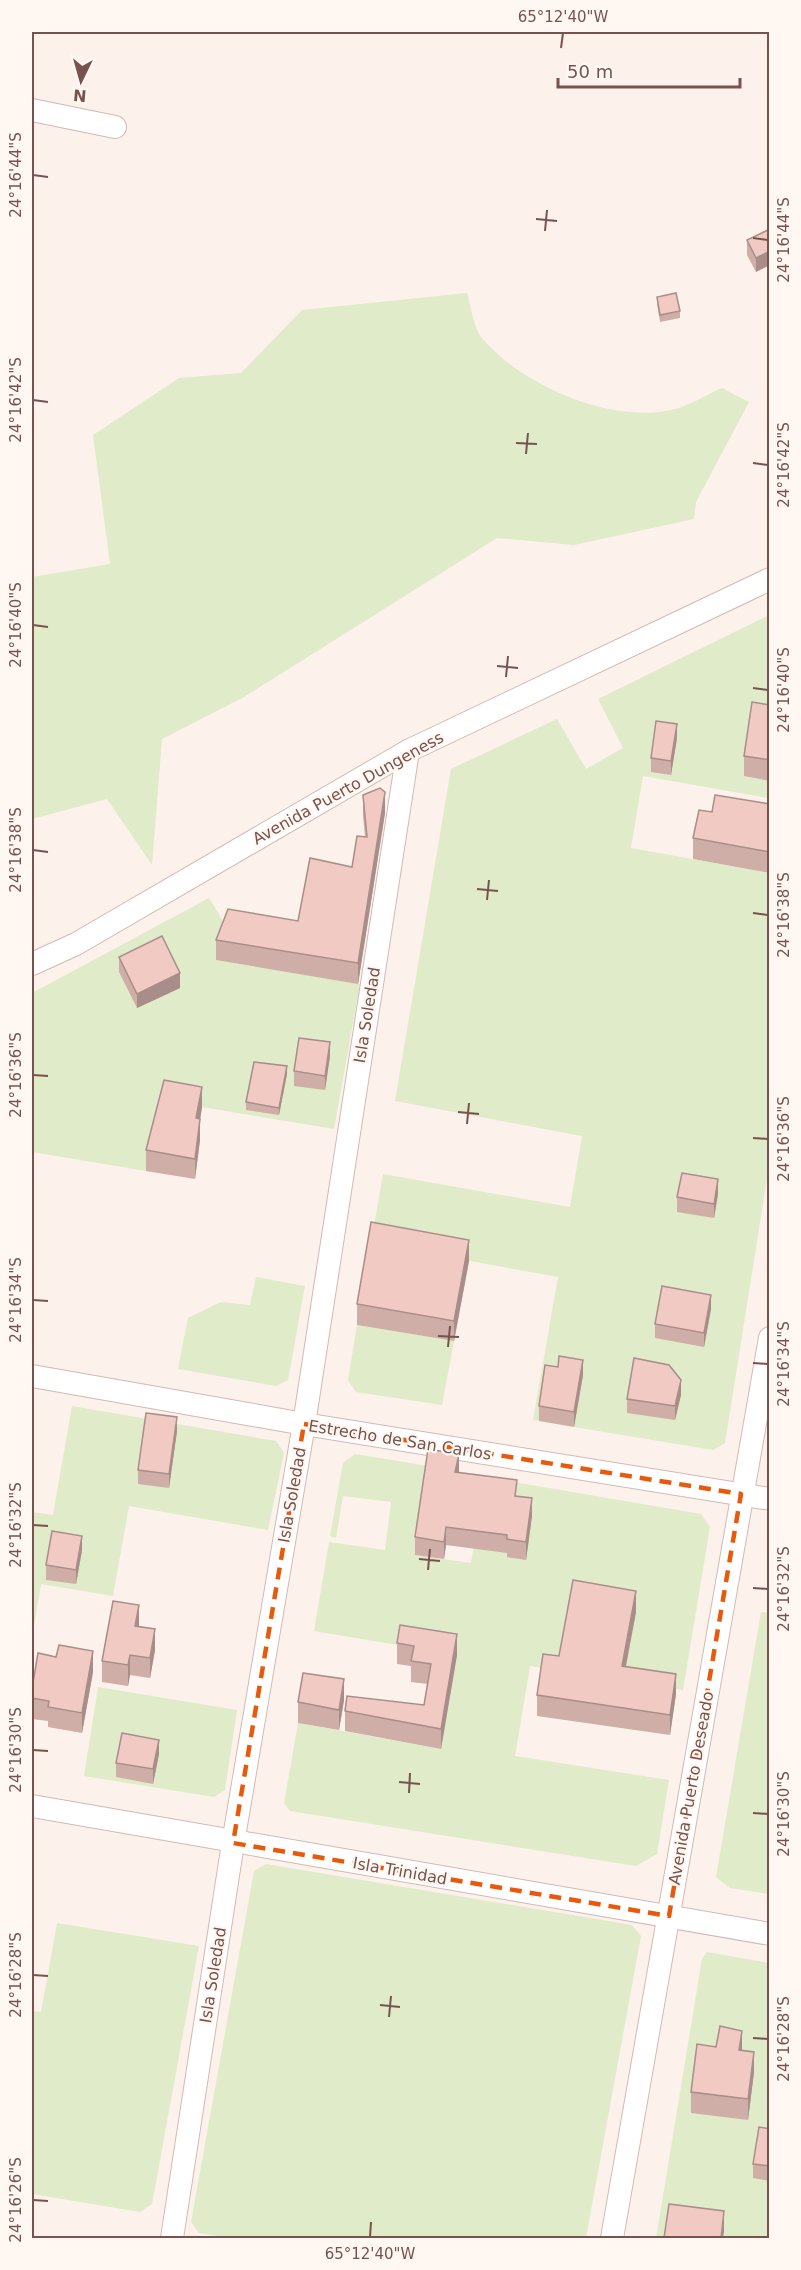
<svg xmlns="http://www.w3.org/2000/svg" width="801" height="2270" viewBox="0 0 801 2270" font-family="'DejaVu Sans',sans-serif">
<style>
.green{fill:#dfebc9}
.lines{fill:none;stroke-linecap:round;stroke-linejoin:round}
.minor-casing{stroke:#d2b9b3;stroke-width:24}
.minor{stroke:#fff;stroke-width:22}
.wall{fill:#cfaea8}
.shaded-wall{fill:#a98d88}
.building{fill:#f1cac3;stroke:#a98d88;stroke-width:1.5}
.marked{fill:none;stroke:#e8590c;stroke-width:4.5;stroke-dasharray:12 8;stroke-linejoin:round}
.ticks{fill:none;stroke:#78534e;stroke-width:2}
.labels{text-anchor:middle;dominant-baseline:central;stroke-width:4.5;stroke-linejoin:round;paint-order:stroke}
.street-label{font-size:16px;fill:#78534e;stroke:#fff7f2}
.neatline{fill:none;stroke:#78534e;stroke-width:2}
.ticks-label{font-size:15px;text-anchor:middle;fill:#78534e}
</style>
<rect width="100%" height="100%" fill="#fcf2eb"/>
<g class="green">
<path d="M467 293C471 306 473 326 481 337 519 384 610 424 671 410 689 406 706 395 722 388L749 402 696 502 694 519 574 545 497 538 244 697 162 739 152 865 107 799 32 819V577L110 564 93 435 179 378 241 373 302 310Z"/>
<path d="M769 615V798L643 776 631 848 769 873V1166L725 1443 713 1450 574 1427 545 1380 539 1421 533 1420 558 1277 371 1243 383 1174 570 1207 582 1136 395 1101 451 769 557 719 586 769 623 748 598 699Z"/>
<path d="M209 898 228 929 216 960 360 984 334 1129 165 1101 146 1171 32 1152V993Z"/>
<path d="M256 1277 305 1286 288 1380 276 1386 178 1369 188 1318 221 1302 250 1305Z"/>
<path d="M357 1325 454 1341 442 1405 356 1392 348 1380Z"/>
<path d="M72 1406 276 1441 284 1453 268 1530 129 1506 113 1596 41 1584 32 1639V1512L53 1515Z"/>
<path d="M355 1454 428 1466 416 1555 471 1563 485 1477 701 1514 710 1527 683 1690 530 1666 515 1756 669 1780 657 1854 636 1866 290 1811 284 1803 298 1723 441 1749 457 1655 314 1631 329 1542 385 1550 391 1502 343 1496 336 1538 330 1536 343 1463Z"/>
<path d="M761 1612 770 1613 769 1894 730 1888 716 1877Z"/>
<path d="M98 1687 237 1710 225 1790 214 1797 84 1776Z"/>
<path d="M266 1864 632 1925 641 1936 586 2238H229L199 2233 191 2222 254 1871Z"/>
<path d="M57 1923 199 1946 152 2204 140 2212 32 2194V2011L41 2012Z"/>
<path d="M707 1952 769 1963V2238H656L702 1959Z"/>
</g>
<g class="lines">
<defs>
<g id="minor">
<path d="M32 110 115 127"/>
<path d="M32 964 76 944 408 751 770 579"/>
<path d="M32 1376 304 1424 770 1499"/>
<path d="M32 1806 770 1934"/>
<path d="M172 2238 233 1843 304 1424 408 751"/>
<path d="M612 2238 770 1338"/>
</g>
</defs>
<use href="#minor" class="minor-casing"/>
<use href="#minor" class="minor"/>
</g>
<g class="wall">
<path d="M770 229 756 272 747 255V240Z"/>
<path d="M657 297 680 311V318L660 322 657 304Z"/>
<path d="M770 705V781L744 776V756Z"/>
<path d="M677 738 671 775 651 772V758Z"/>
<path d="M363 795 385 813 358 984 216 960V940L298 921 352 867 365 837 363 816Z"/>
<path d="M770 804V873L693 859V838L712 812Z"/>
<path d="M119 957 180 988 137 1008 119 972Z"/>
<path d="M330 1056 325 1090 294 1086V1071Z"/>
<path d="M287 1074 279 1115 246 1110V1102Z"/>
<path d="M202 1107 200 1120V1140L195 1179 146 1171V1150Z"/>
<path d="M718 1194 714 1218 677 1212V1197Z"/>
<path d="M469 1261 454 1341 357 1325V1304Z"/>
<path d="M711 1309 704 1347 655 1338V1324Z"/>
<path d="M583 1375 574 1427 539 1421V1406Z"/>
<path d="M681 1395 675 1420 627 1413V1399Z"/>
<path d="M177 1431 169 1488 138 1484V1470Z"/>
<path d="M458 1473 517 1496 532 1516 526 1560 507 1557V1553L446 1545 444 1559 415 1555V1537Z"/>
<path d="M82 1550 76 1584 46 1580V1565Z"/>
<path d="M636 1612 626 1666 676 1694 670 1735 537 1716V1695L559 1656Z"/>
<path d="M400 1625 457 1655 441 1749 345 1731V1711L424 1705 427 1684 411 1682V1666L397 1664V1643Z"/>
<path d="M138 1626 155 1650 150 1678 130 1675 128 1686 102 1682V1661Z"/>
<path d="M56 1657 93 1672 82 1733 48 1727V1721L32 1719V1689Z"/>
<path d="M344 1700 339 1730 298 1723V1702Z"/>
<path d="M159 1754 153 1784 116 1777V1763Z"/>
<path d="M716 2047 742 2050 754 2072 748 2120 691 2113V2092Z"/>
<path d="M770 2129V2181L753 2178V2164Z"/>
</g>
<g class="shaded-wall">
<path d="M770 251V265L756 272V258Z"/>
<path d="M677 724V738L671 775V761Z"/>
<path d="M385 792V813L358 984V963Z"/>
<path d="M180 973V988L137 1008V994Z"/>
<path d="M330 1042V1056L325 1090V1076Z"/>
<path d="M287 1066V1074L279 1115V1108Z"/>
<path d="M202 1087V1107L200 1120V1140L195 1179 196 1118Z"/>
<path d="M718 1179V1194L714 1218V1204Z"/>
<path d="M469 1240V1261L454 1341V1321Z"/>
<path d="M711 1295V1309L704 1347V1333Z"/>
<path d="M583 1360V1375L574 1427V1412Z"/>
<path d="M681 1380V1395L675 1420V1406Z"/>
<path d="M177 1417V1431L169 1488V1474Z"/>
<path d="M459 1454V1472L455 1490V1472Z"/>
<path d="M532 1498V1516L526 1560V1542Z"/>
<path d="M446 1527V1545L444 1559V1542Z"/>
<path d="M82 1536V1550L76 1584V1570Z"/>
<path d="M636 1591V1612L622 1686V1666Z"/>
<path d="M139 1605V1626L135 1646V1626Z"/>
<path d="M155 1629V1650L150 1678V1658Z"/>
<path d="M457 1634V1655L441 1749V1729Z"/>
<path d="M93 1651V1672L82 1733V1713Z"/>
<path d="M130 1655V1675L128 1686V1665Z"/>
<path d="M676 1674V1694L670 1735V1715Z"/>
<path d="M344 1679V1700L339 1730V1710Z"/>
<path d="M159 1740V1754L153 1784V1769Z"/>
<path d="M742 2031V2051L739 2050Z"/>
<path d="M754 2052V2072L748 2120V2099Z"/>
<path d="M724 2211V2232L723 2238H721Z"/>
</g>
<g class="building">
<path d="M770 229V251L756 258 747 240Z"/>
<path d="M676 293 680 311 660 315 657 297Z"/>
<path d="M752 702 770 705V760L744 756Z"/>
<path d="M656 721 677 724 671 761 651 758Z"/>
<path d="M380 788 385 792 358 963 216 940 228 909 298 921 310 858 352 867 357 836 367 837 363 795Z"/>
<path d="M715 795 770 804V852L693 838 699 810 712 812Z"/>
<path d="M162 936 180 973 137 994 119 957Z"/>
<path d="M299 1038 330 1042 325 1076 294 1071Z"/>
<path d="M254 1062 287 1066 279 1108 246 1102Z"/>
<path d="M164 1080 202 1087 196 1118 200 1119 195 1159 146 1150Z"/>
<path d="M682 1173 718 1179 714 1204 677 1197Z"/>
<path d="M371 1222 469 1240 454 1321 357 1304Z"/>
<path d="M662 1286 711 1295 704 1333 655 1324Z"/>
<path d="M559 1356 583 1360 574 1412 539 1406 545 1365 558 1367Z"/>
<path d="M634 1358 669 1365 681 1380 675 1406 627 1399Z"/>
<path d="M146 1413 177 1417 169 1474 138 1470Z"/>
<path d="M428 1449 459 1454 455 1472 517 1480 515 1496 532 1498 526 1542 507 1539V1535L446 1527 444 1542 415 1537Z"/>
<path d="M52 1531 82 1536 76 1570 46 1565Z"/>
<path d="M573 1580 636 1591 622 1666 676 1674 670 1715 537 1695 543 1654 559 1656Z"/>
<path d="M113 1601 139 1605 135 1626 155 1629 150 1658 130 1655 128 1665 102 1661Z"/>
<path d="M400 1625 457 1634 441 1729 345 1711 347 1696 424 1705 431 1664 411 1661 414 1646 397 1643Z"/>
<path d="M59 1645 93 1651 82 1713 48 1707 49 1701 32 1698V1689L38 1653 56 1657Z"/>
<path d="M303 1673 344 1679 339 1710 298 1702Z"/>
<path d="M122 1733 159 1740 153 1769 116 1763Z"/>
<path d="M720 2026 742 2031 739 2050 754 2052 748 2099 691 2092 697 2044 716 2047Z"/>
<path d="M759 2127 770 2129V2166L753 2164Z"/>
<path d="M669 2204 724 2211 721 2238H664Z"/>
</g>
<path class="marked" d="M304 1424 741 1494 669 1916 233 1843Z"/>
<path class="ticks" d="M561 48 563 33M33 175 48 177M536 219 557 221M545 231 547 210M753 238 768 240M33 400 48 402M516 443 537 444M526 454 528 433M753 463 768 465M33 625 48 627M497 666 518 668M506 677 508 656M753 688 768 690M33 850 48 852M477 889 498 891M487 900 489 880M753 913 768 915M33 1075 48 1076M458 1112 479 1114M467 1124 469 1103M753 1138 768 1139M33 1300 48 1301M438 1336 459 1337M448 1347 450 1326M753 1363 768 1364M33 1525 48 1526M419 1559 440 1561M428 1570 430 1549M753 1588 768 1589M33 1750 48 1751M399 1782 420 1784M409 1793 410 1773M753 1813 768 1814M33 1975 48 1976M380 2005 400 2007M389 2017 391 1996M753 2038 768 2039M33 2200 48 2201M370 2237 371 2222"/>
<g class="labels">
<g class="street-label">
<text transform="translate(348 788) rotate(-29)">Avenida Puerto Dungeness</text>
<text transform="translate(367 1015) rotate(-81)">Isla Soledad</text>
<text transform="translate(400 1440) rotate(9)">Estrecho de San Carlos</text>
<text transform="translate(292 1495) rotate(-80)">Isla Soledad</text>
<text transform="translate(691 1788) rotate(-80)">Avenida Puerto Deseado</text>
<text transform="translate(400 1871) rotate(10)">Isla Trinidad</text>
<text transform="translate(213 1975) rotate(-81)">Isla Soledad</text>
</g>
</g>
<rect width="801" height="2270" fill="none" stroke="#fff7f2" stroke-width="66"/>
<g transform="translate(81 81) rotate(185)" stroke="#fff7f2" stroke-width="4.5" paint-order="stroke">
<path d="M0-4.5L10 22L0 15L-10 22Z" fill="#78534e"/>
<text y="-9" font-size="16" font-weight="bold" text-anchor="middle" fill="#78534e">N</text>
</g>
<path d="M558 78v9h182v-9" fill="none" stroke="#78534e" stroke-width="3"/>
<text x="567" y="78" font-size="18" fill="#78534e" stroke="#fff7f2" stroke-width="4.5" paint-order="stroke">50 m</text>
<rect x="33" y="33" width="735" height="2204" class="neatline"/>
<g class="ticks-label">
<text x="563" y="22">65°12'40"W</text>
<text transform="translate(16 175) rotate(-90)" y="5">24°16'44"S</text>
<text transform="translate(784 240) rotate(-90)" y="5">24°16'44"S</text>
<text transform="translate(16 400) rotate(-90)" y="5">24°16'42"S</text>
<text transform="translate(784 465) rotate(-90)" y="5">24°16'42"S</text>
<text transform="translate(16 625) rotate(-90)" y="5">24°16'40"S</text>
<text transform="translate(784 690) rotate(-90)" y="5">24°16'40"S</text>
<text transform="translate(16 850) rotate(-90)" y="5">24°16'38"S</text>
<text transform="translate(784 915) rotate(-90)" y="5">24°16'38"S</text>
<text transform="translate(16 1075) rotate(-90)" y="5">24°16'36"S</text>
<text transform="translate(784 1139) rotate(-90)" y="5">24°16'36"S</text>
<text transform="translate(16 1300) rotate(-90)" y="5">24°16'34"S</text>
<text transform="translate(784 1364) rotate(-90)" y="5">24°16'34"S</text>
<text transform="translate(16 1525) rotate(-90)" y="5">24°16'32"S</text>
<text transform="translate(784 1589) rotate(-90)" y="5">24°16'32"S</text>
<text transform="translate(16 1750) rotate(-90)" y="5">24°16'30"S</text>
<text transform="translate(784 1814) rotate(-90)" y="5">24°16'30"S</text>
<text transform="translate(16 1975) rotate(-90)" y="5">24°16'28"S</text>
<text transform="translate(784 2039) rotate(-90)" y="5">24°16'28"S</text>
<text transform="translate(16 2200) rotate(-90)" y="5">24°16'26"S</text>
<text x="370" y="2259">65°12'40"W</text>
</g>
</svg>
